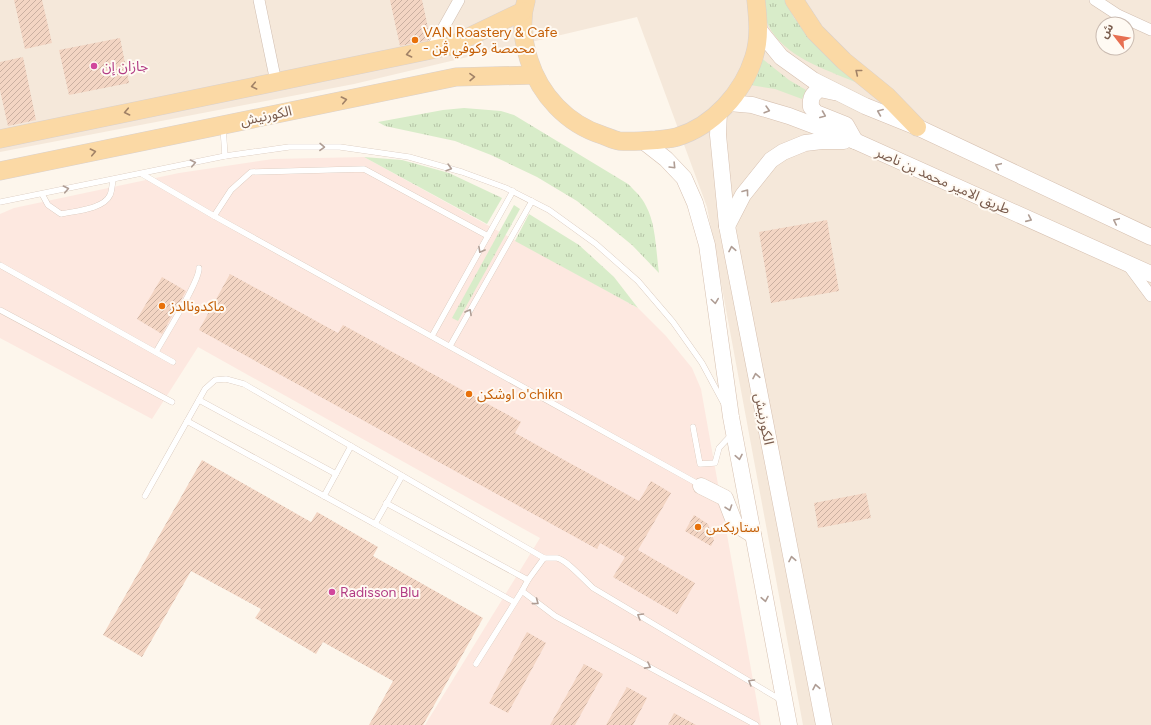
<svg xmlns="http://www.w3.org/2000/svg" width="1151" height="725" viewBox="0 0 1151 725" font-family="Figtree,'Noto Sans Arabic',sans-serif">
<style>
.residential{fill:#f5e8da;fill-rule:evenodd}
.commercial{fill:#fde8e0}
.grass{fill:url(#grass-tufts)}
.building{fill:url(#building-hatch)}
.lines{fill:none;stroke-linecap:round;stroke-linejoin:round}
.lane-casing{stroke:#d1beb0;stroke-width:6}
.street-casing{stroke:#d1beb0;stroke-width:12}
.secondary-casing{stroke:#d6c0b0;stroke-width:17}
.primary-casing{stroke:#dad1cd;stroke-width:19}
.lane{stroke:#fff;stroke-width:5.5}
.street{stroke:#fff;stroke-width:11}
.secondary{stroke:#fff;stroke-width:16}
.primary{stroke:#fbd9a5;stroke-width:18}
.oneway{stroke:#a18267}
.oneway2{stroke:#af9d94}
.food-dot{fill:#e8710a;stroke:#fffaf3;stroke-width:1.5}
.hotel-dot{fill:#d1479c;stroke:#fffaf3;stroke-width:1.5}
.labels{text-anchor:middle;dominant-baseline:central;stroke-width:4;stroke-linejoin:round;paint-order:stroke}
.food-label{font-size:14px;fill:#c56008;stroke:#fffaf3;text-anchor:start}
.hotel-label{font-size:14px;fill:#b23c85;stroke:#fffaf3;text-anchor:start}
.street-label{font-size:14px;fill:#7a5c4d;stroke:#fffaf3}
</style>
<defs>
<pattern id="grass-tufts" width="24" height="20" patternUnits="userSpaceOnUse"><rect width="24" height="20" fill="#d8ecc9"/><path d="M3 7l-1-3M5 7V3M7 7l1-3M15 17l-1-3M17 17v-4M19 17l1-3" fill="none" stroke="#b4c2a5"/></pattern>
<pattern id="building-hatch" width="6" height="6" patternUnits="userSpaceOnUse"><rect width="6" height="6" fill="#f3d5c3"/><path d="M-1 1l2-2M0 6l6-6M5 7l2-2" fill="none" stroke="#cab0a1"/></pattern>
</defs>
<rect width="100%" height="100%" fill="#fdf6ec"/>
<path class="residential" d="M0 0H1151V725H803L707 207 637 17 354 84 0 152ZM1103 24H1127V48H1103Z"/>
<path class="commercial" d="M364 157 638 308 666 336 692 368 701 389 761 725H425L540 538 198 347 152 419 0 338V214L14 208 179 173 273 159Z"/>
<g class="grass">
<path d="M765 0H785L794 18 807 33 855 82C825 69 784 57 768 25 765 17 765 8 765 0Z"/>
<path d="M760 57 789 80 806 90 802 99 775 89 750 85Z"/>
<path d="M464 108 501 111 514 115 628 184C635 191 642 197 646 206 656 224 656 252 659 273L632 245 605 223 577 201 537 177 491 155 455 141 385 126 378 122 443 110Z"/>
<path d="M364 157 402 160 449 173 502 198 487 224Z"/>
<path d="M514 205 520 209 458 321 452 318Z"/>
<path d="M529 214 579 245 614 277 638 308 515 241Z"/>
</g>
<g class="building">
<path d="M14 0H42L52 43 25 49Z"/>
<path d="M390 0H422L430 37 429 40 400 46Z"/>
<path d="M120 38 129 83 69 95 59 50Z"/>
<path d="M23 57 36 120 8 126 0 90V62Z"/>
<path d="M827 220 839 291 771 303 759 232Z"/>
<path d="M230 274 338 333 343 325 521 422 515 433 639 501 651 481 671 493 638 550 695 583 677 614 613 577 625 557 600 543 597 549 199 330Z"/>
<path d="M162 277 186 291 162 334 137 319Z"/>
<path d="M202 460 311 522 317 512 378 547 373 556 483 618 423 725H369L393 681 323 642 316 654 255 618 261 609 191 571 142 657 103 635Z"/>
<path d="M866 493 871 518 818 528 814 503Z"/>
<path d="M694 515 708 524 714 540 711 546 685 531Z"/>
<path d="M527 632 546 643 508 713 489 703Z"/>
<path d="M584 664 603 674 575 725H550Z"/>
<path d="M627 687 647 698 633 725H606Z"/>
<path d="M674 713 696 725H668Z"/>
</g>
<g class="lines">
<defs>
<g id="lane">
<path d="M223 127 225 156"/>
<path d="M142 174 214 216"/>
<path d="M42 194 48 205 61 214C75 211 104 209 110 195 112 191 112 184 113 180"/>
<path d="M0 202 225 156 289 147H340L409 157 462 172 506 188 549 210 596 244 638 281 673 322 702 363 723 402"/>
<path d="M488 236 364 169 251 172 231 190 214 216 700 485"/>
<path d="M0 265 173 362"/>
<path d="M0 310 172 402"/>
<path d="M432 336 513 191"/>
<path d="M450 346 532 201"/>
<path d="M156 352C164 337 200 281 199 268"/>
<path d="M199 400 336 474"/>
<path d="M187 421 324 496"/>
<path d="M693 427 700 464 715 463 719 448 732 434"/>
<path d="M351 446 324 496 375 524 402 476"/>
<path d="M145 496 205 389 215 380 226 379 244 384 544 558"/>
<path d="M386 503 528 580"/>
<path d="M375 524 514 602"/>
<path d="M476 664 522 591"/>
<path d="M756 725 555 616 522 591 528 580 544 558C548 558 553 558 557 558 567 560 584 580 593 588L781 700"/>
</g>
<g id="street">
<path d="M259 0 276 82"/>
<path d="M1095 0 1118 15 1151 30"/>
<path d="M431 50 459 0"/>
<path d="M1128 265 1151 296"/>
</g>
<g id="secondary">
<path d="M759 30 781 57 813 80 865 106 917 127 1151 237"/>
<path d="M834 92 820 89C812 94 810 98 811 107L816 113 846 125 855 141"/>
<path d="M729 103 752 105 789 116 855 141 1151 274"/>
<path d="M719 111 718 135 727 226 824 725"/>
<path d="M643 141 666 159 684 178 695 203 707 245 731 417 789 725"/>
<path d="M727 226 743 195 771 160 783 152 805 143 822 141H844"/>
<path d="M701 486 725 498 735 524 753 535"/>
</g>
<g id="primary">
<path d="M794 0 815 32 844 61 887 96 917 127"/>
<path d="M526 1C520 20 523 41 529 60 540 95 567 124 602 135 608 137 614 140 619 141 631 142 644 141 656 140 663 139 670 139 677 137 713 126 743 93 754 57 760 38 758 19 756 0"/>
<path d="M0 139 450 46 523 11"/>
<path d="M0 171 456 77 534 75"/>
</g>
</defs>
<use href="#lane" class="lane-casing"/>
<use href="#street" class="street-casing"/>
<use href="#secondary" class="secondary-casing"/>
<use href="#primary" class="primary-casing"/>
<use href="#lane" class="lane"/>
<use href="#street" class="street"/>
<use href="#secondary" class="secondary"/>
<use href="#primary" class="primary"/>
</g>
<defs><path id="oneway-chevron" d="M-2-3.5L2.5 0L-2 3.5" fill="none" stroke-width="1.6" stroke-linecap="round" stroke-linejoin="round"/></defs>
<g class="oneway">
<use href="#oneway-chevron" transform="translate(409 54) rotate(168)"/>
<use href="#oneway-chevron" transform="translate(858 72) rotate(-141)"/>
<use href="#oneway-chevron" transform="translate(472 77) rotate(-1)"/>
<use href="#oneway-chevron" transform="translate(254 86) rotate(168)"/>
<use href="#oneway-chevron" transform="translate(344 100) rotate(-12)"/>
<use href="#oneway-chevron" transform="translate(127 112) rotate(168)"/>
<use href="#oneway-chevron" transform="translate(93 152) rotate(-12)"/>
</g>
<g class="oneway2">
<use href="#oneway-chevron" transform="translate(767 110) rotate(16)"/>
<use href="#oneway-chevron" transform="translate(880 112) rotate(-158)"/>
<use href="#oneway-chevron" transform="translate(823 115) rotate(22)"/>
<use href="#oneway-chevron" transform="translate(322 147) rotate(1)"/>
<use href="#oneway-chevron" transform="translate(193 163) rotate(-12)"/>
<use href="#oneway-chevron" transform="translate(673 166) rotate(46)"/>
<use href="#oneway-chevron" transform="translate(998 166) rotate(-155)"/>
<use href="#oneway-chevron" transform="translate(449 168) rotate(16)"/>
<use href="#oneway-chevron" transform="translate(66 189) rotate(-12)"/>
<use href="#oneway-chevron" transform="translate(746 192) rotate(-53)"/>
<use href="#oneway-chevron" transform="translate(1029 219) rotate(24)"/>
<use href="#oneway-chevron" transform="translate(1116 221) rotate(-155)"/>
<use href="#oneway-chevron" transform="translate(732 249) rotate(-101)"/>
<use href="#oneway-chevron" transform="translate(481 250) rotate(119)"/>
<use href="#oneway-chevron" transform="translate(715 301) rotate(82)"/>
<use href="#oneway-chevron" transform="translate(469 312) rotate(-61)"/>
<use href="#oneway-chevron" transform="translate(756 376) rotate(-101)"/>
<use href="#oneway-chevron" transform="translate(739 457) rotate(79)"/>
<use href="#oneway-chevron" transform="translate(729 508) rotate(71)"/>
<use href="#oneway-chevron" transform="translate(792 559) rotate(-101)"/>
<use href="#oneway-chevron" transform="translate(765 599) rotate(79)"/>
<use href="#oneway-chevron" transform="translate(536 602) rotate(37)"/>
<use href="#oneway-chevron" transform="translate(640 616) rotate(-149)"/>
<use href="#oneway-chevron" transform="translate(648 666) rotate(28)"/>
<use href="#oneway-chevron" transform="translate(751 682) rotate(-149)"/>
<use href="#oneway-chevron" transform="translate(816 687) rotate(-101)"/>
</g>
<g class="food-dot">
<circle cx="415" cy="40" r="4"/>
<circle cx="162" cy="306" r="4"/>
<circle cx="469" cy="394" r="4"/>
<circle cx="698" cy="527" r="4"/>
</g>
<g class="hotel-dot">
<circle cx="94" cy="66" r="4"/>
<circle cx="332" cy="592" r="4"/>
</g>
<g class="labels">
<g class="food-label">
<text x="423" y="32">VAN Roastery &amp; Cafe<tspan x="423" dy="16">- محمصة وكوفي ڤِن</tspan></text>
<text x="170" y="306">ماكدونالدز</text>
<text x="477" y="394">اوشكن o'chikn</text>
<text x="706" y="527">ستاربكس</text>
</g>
<g class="hotel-label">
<text x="102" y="66">جازان إن</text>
<text x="340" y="592">Radisson Blu</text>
</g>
<g class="street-label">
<text transform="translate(266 116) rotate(-12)">الكورنيش</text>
<text transform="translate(943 181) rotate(24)">طريق الامير محمد بن ناصر</text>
<text transform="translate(764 419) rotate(79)">الكورنيش</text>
</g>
</g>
<g transform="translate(1115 36) rotate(301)"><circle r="19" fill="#fffaf3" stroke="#cabbb1"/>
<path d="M0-3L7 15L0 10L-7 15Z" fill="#e76f51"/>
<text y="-6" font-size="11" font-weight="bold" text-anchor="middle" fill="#7a5c4d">ش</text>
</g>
</svg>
